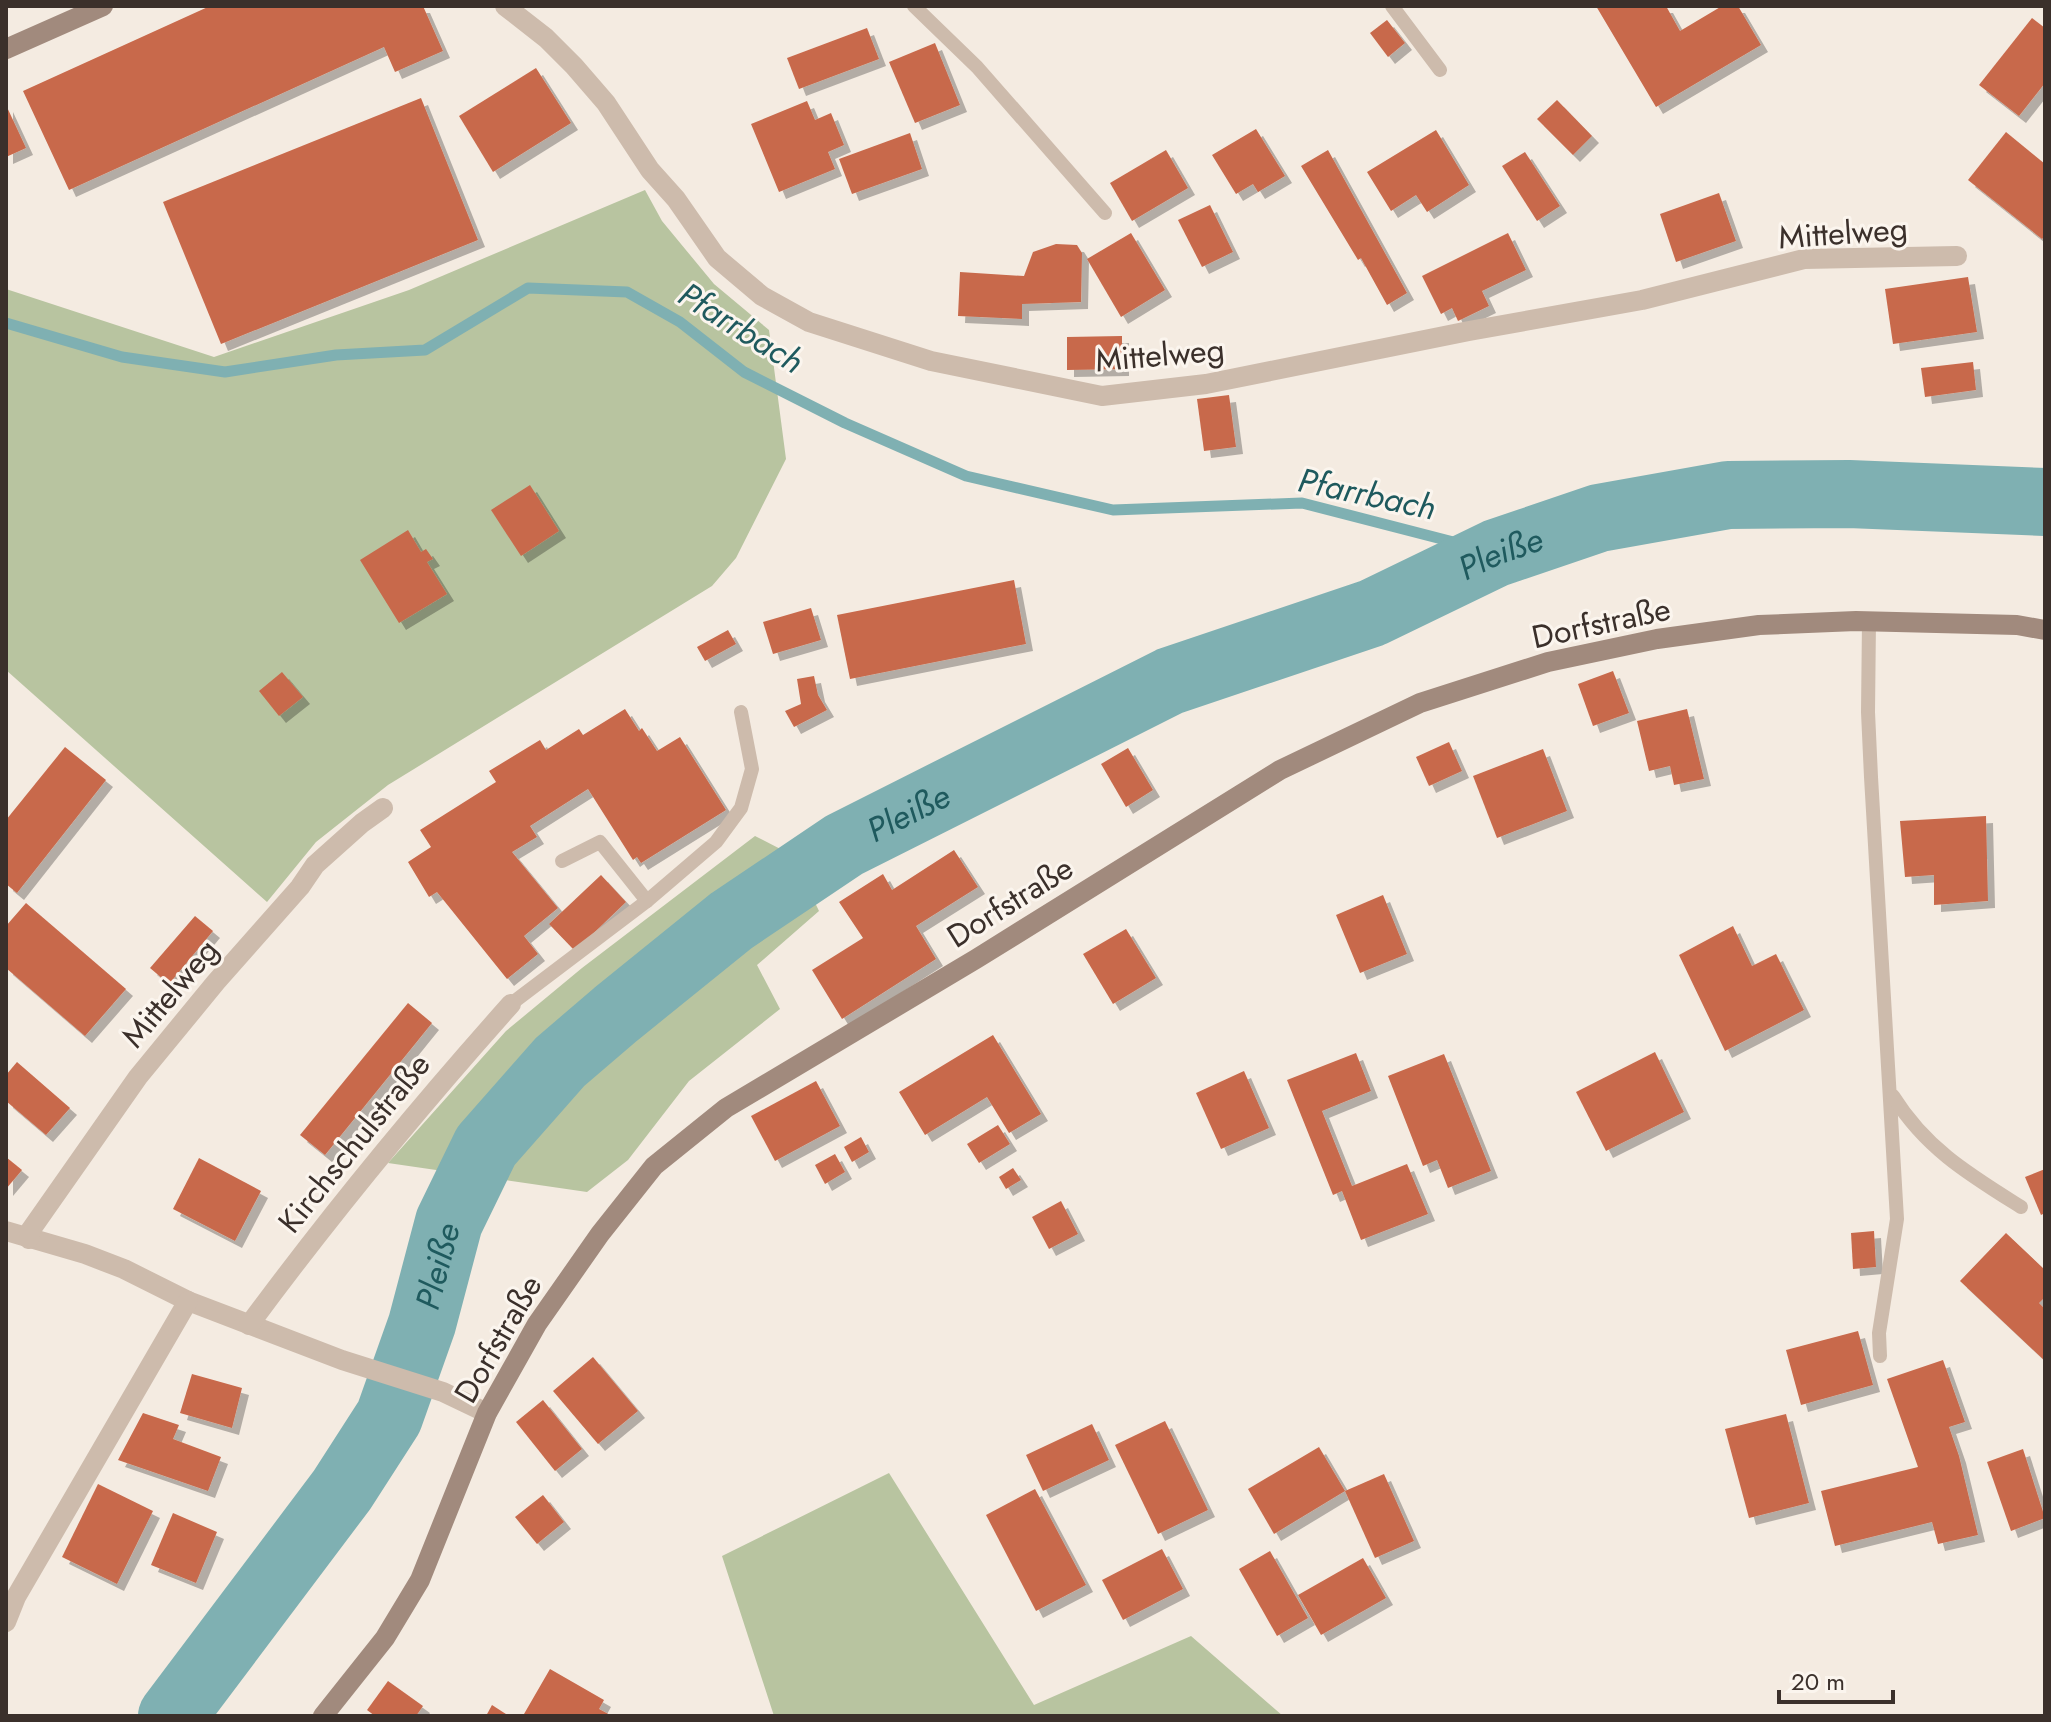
<svg xmlns="http://www.w3.org/2000/svg" width="2051" height="1722" viewBox="0 0 2051 1722" font-family="Jost,sans-serif">
<style>
.green{fill:#b8c4a0}
.lines{fill:none;stroke-linecap:round;stroke-linejoin:round}
.stream{stroke:#7fb0b2;stroke-width:11}
.river{stroke:#7fb0b2;stroke-width:68}
.building{fill:#c8694b;filter:url(#shadow)}
.lane{stroke:#cdbbac;stroke-width:14}
.street{stroke:#cdbbac;stroke-width:20}
.secondary{stroke:#a18a7d;stroke-width:20}
.labels{text-anchor:middle;dominant-baseline:central;stroke-width:6;stroke-linejoin:round;paint-order:stroke}
.street-label{font-size:32px;fill:#3b302b;stroke:#fbf5ee}
.water-label{font-size:34px;font-style:italic;fill:#1f5a5e;stroke:#fbf5ee}
</style>
<defs>
<filter id="shadow"><feDropShadow dx="7" dy="7" stdDeviation="0" flood-color="#0004"/></filter>
</defs>
<rect width="100%" height="100%" fill="#f4ebe1"/>
<g class="green">
<path d="M645 190 662 221 714 284 769 330 786 459 736 558 712 586 388 785 316 842 267 902 6 670V289L214 357 409 290Z"/>
<path d="M755 836 792 855 819 911 757 965 780 1009 689 1081 628 1160 587 1192 388 1163 506 1031 582 968Z"/>
<path d="M889 1473 1034 1705 1191 1636 1283 1716H774L722 1556Z"/>
</g>
<g class="lines">
<path class="stream" d="M6 323 122 357 225 372 336 355 425 350 528 288 627 292 680 322 744 372 845 423 966 476 1113 510 1302 503 1496 553"/>
<path class="river" id="s1" d="M172 1716 342 1490 389 1417 422 1324 449 1222 486 1146 560 1062 616 1014 731 921 844 845 1170 681 1372 613 1496 553 1599 518 1728 495 1849 494 2045 502"/>
</g>
<g class="building">
<path d="M210 6H423L443 51 395 72 384 47 69 190 23 91Z"/>
<path d="M1596 6H1666L1680 31 1722 6H1738L1761 45 1656 107Z"/>
<path d="M2032 18 2045 28V83L2019 116 1979 85Z"/>
<path d="M1387 20 1405 43 1388 57 1370 33Z"/>
<path d="M867 28 879 59 799 89 787 58Z"/>
<path d="M935 43 960 105 915 123 889 62Z"/>
<path d="M536 68 571 123 493 172 459 116Z"/>
<path d="M421 98 478 240 221 344 163 202Z"/>
<path d="M1557 100 1592 136 1573 155 1537 119Z"/>
<path d="M807 101 815 120 831 113 844 145 828 152 835 169 779 192 751 124Z"/>
<path d="M6 105 26 148 6 157Z"/>
<path d="M1256 129 1285 176 1258 192 1253 184 1236 194 1212 155Z"/>
<path d="M1436 130 1469 185 1427 212 1416 195 1391 211 1367 172Z"/>
<path d="M2006 132 2045 164V236L2042 239 1968 180Z"/>
<path d="M910 133 922 169 852 194 839 159Z"/>
<path d="M1166 150 1188 188 1132 221 1110 183Z"/>
<path d="M1328 150 1407 293 1387 305 1361 258 1358 260 1301 166Z"/>
<path d="M1525 152 1560 206 1537 221 1502 166Z"/>
<path d="M1719 193 1736 241 1676 262 1660 214Z"/>
<path d="M1210 205 1233 252 1202 267 1178 220Z"/>
<path d="M1131 233 1165 290 1121 317 1087 259Z"/>
<path d="M1508 233 1526 270 1482 291 1489 306 1458 321 1452 308 1441 314 1422 276Z"/>
<path d="M1056 244 1077 245 1082 253 1081 302 1022 304V319L958 316 960 272 1024 276 1033 252Z"/>
<path d="M1968 277 1977 332 1893 344 1885 289Z"/>
<path d="M1122 336V369L1067 370V337Z"/>
<path d="M1973 362 1976 390 1925 397 1921 368Z"/>
<path d="M1229 395 1236 447 1204 451 1197 399Z"/>
<path d="M530 485 559 531 521 556 491 510Z"/>
<path d="M408 530 421 552 426 549 433 559 427 562 447 594 399 623 360 560Z"/>
<path d="M1014 580 1026 644 850 679 837 615Z"/>
<path d="M811 608 821 640 773 654 763 622Z"/>
<path d="M728 630 736 644 705 661 697 647Z"/>
<path d="M1613 671 1629 713 1593 726 1578 684Z"/>
<path d="M282 672 303 697 279 716 259 691Z"/>
<path d="M814 676 818 695 827 710 794 727 785 711 801 704 797 679Z"/>
<path d="M625 709 639 731 642 728 657 751 680 737 726 810 641 863 637 857 633 860 588 789 530 826 537 837 512 852 558 908 524 936 538 954 507 979 437 892 429 897 408 862 431 847 420 830 496 782 489 771 540 740 546 750 579 729 583 735Z"/>
<path d="M1687 709 1704 779 1674 785 1670 766 1649 771 1637 721Z"/>
<path d="M1449 742 1462 771 1429 786 1416 757Z"/>
<path d="M65 747 106 780 17 893 6 884V820Z"/>
<path d="M1128 748 1153 790 1126 807 1101 764Z"/>
<path d="M1543 749 1567 811 1497 838 1473 776Z"/>
<path d="M1986 816 1988 901 1934 905V875L1905 877 1900 821Z"/>
<path d="M954 850 978 887 916 926 936 959 842 1019 812 970 863 938 839 902 883 874 892 890Z"/>
<path d="M601 875 626 902 575 951 549 924Z"/>
<path d="M1383 895 1407 954 1360 973 1336 915Z"/>
<path d="M26 903 126 989 85 1036 6 968V926Z"/>
<path d="M195 916 213 931 169 984 150 968Z"/>
<path d="M1733 926 1752 966 1776 954 1804 1010 1725 1051 1679 955Z"/>
<path d="M1126 929 1156 978 1113 1004 1083 954Z"/>
<path d="M408 1003 432 1023 325 1155 300 1135Z"/>
<path d="M993 1035 1041 1114 1009 1133 987 1097 925 1135 899 1092Z"/>
<path d="M1655 1052 1684 1112 1606 1151 1576 1092Z"/>
<path d="M1356 1053 1371 1091 1322 1111 1352 1186 1407 1164 1428 1214 1361 1240 1342 1191 1333 1195 1287 1080Z"/>
<path d="M1444 1054 1491 1171 1448 1188 1437 1160 1423 1166 1388 1076Z"/>
<path d="M17 1062 70 1108 46 1135 6 1101V1075Z"/>
<path d="M1244 1071 1269 1128 1221 1149 1196 1093Z"/>
<path d="M816 1081 840 1126 775 1161 751 1116Z"/>
<path d="M998 1125 1010 1144 979 1163 967 1144Z"/>
<path d="M861 1137 869 1152 852 1162 844 1147Z"/>
<path d="M835 1154 845 1172 825 1184 815 1165Z"/>
<path d="M6 1157 22 1170 6 1189Z"/>
<path d="M199 1158 261 1191 235 1241 173 1209Z"/>
<path d="M1013 1168 1021 1180 1006 1189 999 1177Z"/>
<path d="M2045 1169V1213L2041 1215 2025 1177Z"/>
<path d="M1061 1201 1078 1234 1049 1249 1032 1217Z"/>
<path d="M1874 1231 1876 1267 1853 1269 1851 1233Z"/>
<path d="M2006 1233 2045 1270V1297L2039 1303 2045 1309V1361L1960 1281Z"/>
<path d="M1858 1331 1873 1385 1801 1405 1786 1350Z"/>
<path d="M593 1357 638 1411 598 1444 553 1391Z"/>
<path d="M1943 1360 1965 1422 1949 1427 1959 1456 1978 1535 1938 1544 1932 1522 1835 1546 1821 1491 1918 1467 1887 1379Z"/>
<path d="M192 1374 242 1388 232 1428 180 1413Z"/>
<path d="M543 1400 582 1449 555 1471 516 1422Z"/>
<path d="M143 1413 179 1425 173 1439 221 1457 208 1491 118 1460Z"/>
<path d="M1786 1414 1809 1503 1749 1518 1725 1429Z"/>
<path d="M1165 1421 1208 1510 1158 1534 1115 1445Z"/>
<path d="M1092 1424 1109 1460 1043 1491 1026 1455Z"/>
<path d="M1319 1447 1345 1491 1274 1534 1248 1489Z"/>
<path d="M2023 1449 2045 1518 2011 1531 1987 1462Z"/>
<path d="M1384 1474 1414 1541 1375 1558 1345 1491Z"/>
<path d="M98 1484 153 1511 117 1584 62 1557Z"/>
<path d="M1035 1489 1086 1585 1036 1611 986 1515Z"/>
<path d="M543 1495 564 1522 537 1544 515 1517Z"/>
<path d="M173 1513 217 1532 196 1583 151 1565Z"/>
<path d="M1162 1549 1183 1589 1123 1620 1102 1580Z"/>
<path d="M1270 1551 1308 1618 1277 1636 1239 1569Z"/>
<path d="M1363 1558 1386 1598 1321 1635 1298 1595Z"/>
<path d="M550 1669 604 1700 599 1709 612 1716 524 1714Z"/>
<path d="M388 1681 423 1706 416 1716H375L367 1710Z"/>
<path d="M492 1705 509 1716H486Z"/>
</g>
<g class="lines">
<g class="lane">
<path d="M914 6 977 67 1105 213"/>
<path d="M1392 6 1440 70"/>
<path d="M1869 621 1868 712 1871 777 1897 1219 1879 1333 1880 1356"/>
<path d="M562 861 600 842 647 901"/>
<path d="M511 1004 647 901 716 842 741 808 752 769 741 712"/>
<path d="M1893 1096C1926 1149 1970 1175 2021 1207"/>
</g>
<g class="street">
<path d="M505 6 546 38 574 66 606 103 650 170 676 199 717 258 762 296 809 322 931 361 1102 396 1206 384 1469 331 1642 300 1804 259 1957 256"/>
<path d="M6 1231 85 1254 124 1269 188 1301 342 1360 443 1392 487 1413"/>
<path d="M29 1239 30 1231 138 1077 216 982 300 887 315 865 362 823 383 808"/>
<path d="M249 1325C331 1214 419 1107 511 1004"/>
<path d="M6 1622 16 1597 188 1301"/>
</g>
<g class="secondary">
<path d="M6 49 103 6"/>
<path d="M323 1716 385 1638 420 1580 487 1413 537 1324 600 1234 654 1166 726 1108 976 959 1280 770 1420 703 1548 662 1657 639 1759 625 1856 621 2017 625 2045 630"/>
</g>
</g>
<g class="labels">
<g class="street-label">
<text transform="translate(1843 233) rotate(-4)">Mittelweg</text>
<text transform="translate(1160 355) rotate(-5)">Mittelweg</text>
<text transform="translate(1601 623) rotate(-12)">Dorfstraße</text>
<text transform="translate(1010 902) rotate(-32)">Dorfstraße</text>
<text transform="translate(170 993) rotate(-50)">Mittelweg</text>
<text transform="translate(354 1143) rotate(-51)">Kirchschulstraße</text>
<text transform="translate(498 1339) rotate(-60)">Dorfstraße</text>
</g>
<g class="water-label">
<text transform="translate(741 328) rotate(32)">Pfarrbach</text>
<text transform="translate(1367 494) rotate(12)">Pfarrbach</text>
<text stroke="none"><textPath href="#s1" startOffset="1848">Pleiße</textPath></text>
<text stroke="none"><textPath href="#s1" startOffset="1200">Pleiße</textPath></text>
<text stroke="none"><textPath href="#s1" startOffset="528">Pleiße</textPath></text>
</g>
</g>
<rect width="2051" height="1722" fill="none" stroke="#3b302b" stroke-width="16"/>
<path d="M1779 1690v12h114v-12" fill="none" stroke="#3b302b" stroke-width="4"/>
<text x="1791" y="1690" font-size="24" fill="#3b302b" stroke="#fbf5ee" stroke-width="6" paint-order="stroke">20 m</text>
</svg>
